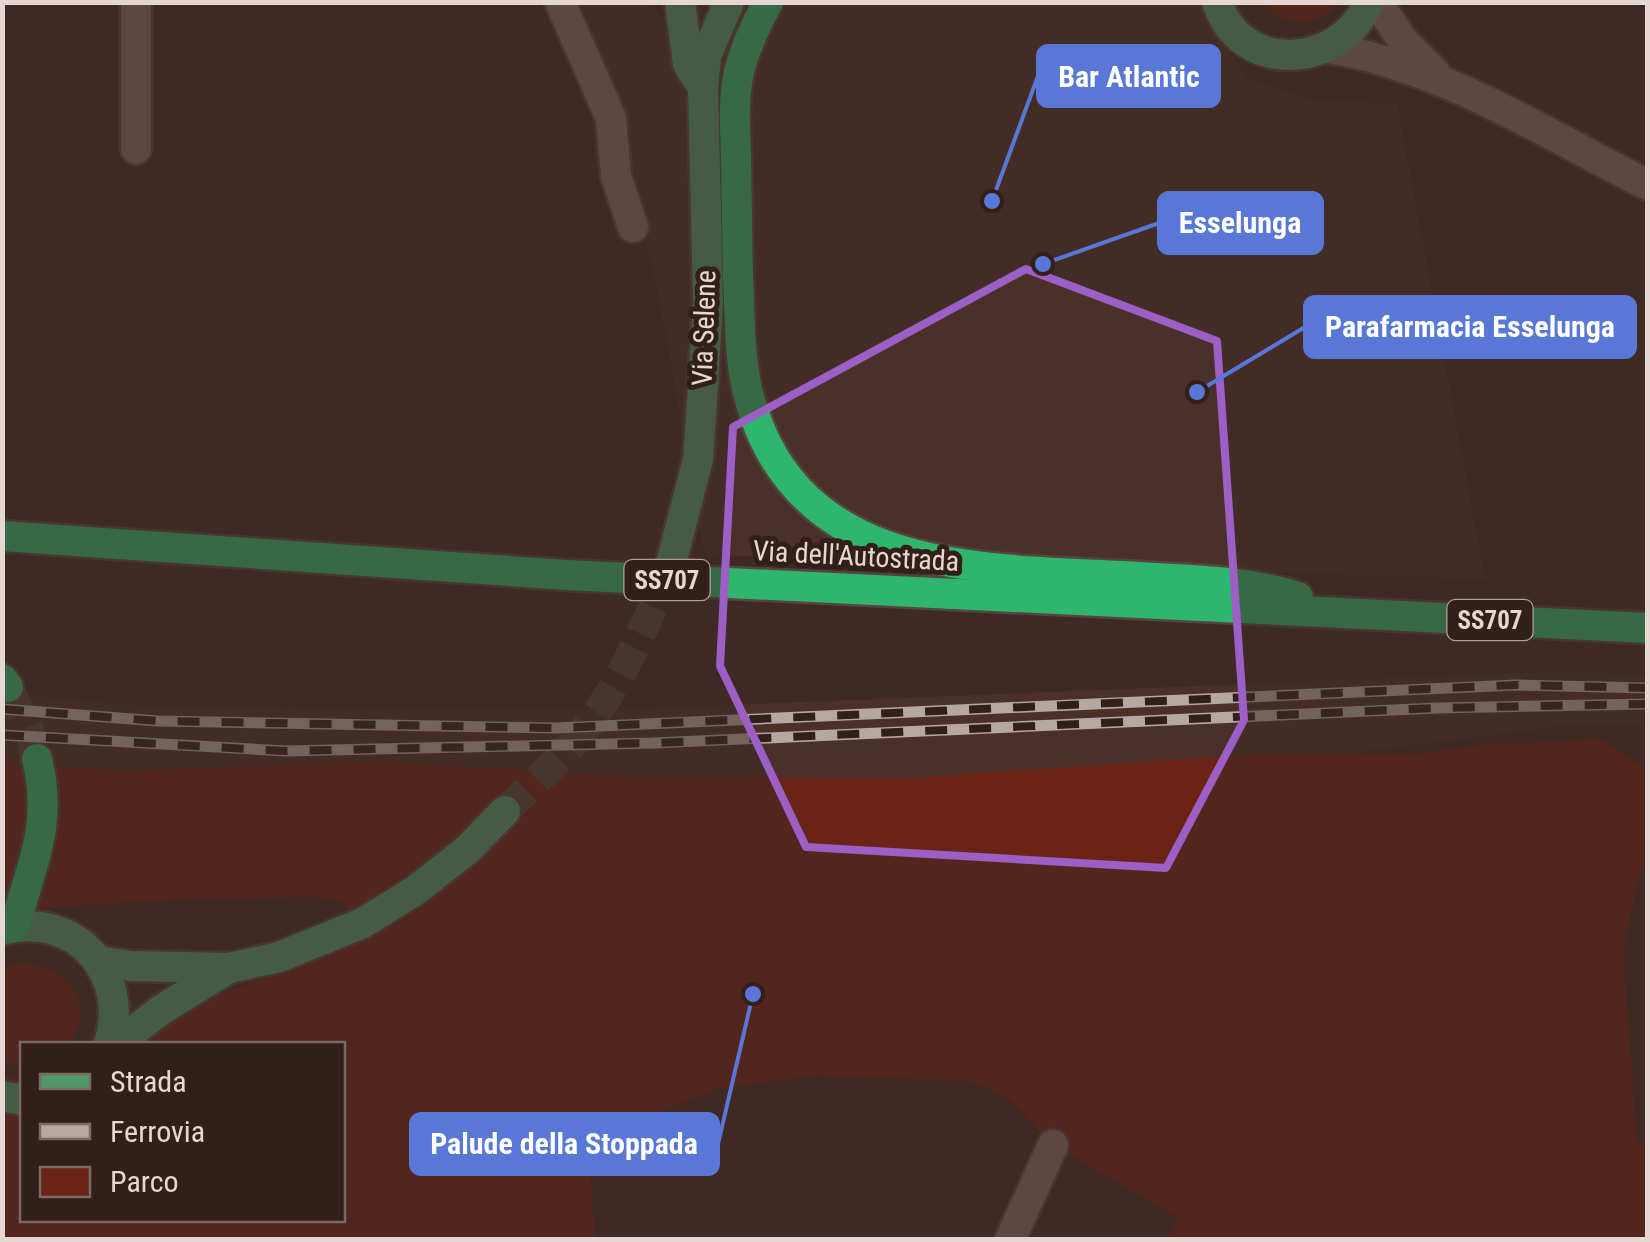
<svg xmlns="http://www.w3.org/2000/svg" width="1650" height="1242" viewBox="0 0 1650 1242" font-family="'Roboto Condensed',sans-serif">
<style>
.built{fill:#4b2f29}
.green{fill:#6a2314}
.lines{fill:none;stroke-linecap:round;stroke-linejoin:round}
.major-tunnel{stroke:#57433e;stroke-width:30;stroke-dasharray:30 15;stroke-linecap:butt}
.highway-tunnel{stroke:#57433e;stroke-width:30;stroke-dasharray:30 15;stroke-linecap:butt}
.minor-casing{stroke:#564441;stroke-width:35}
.major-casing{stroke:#564441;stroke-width:35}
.highway-casing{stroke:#564441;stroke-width:35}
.minor{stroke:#836b65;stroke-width:30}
.major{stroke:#519769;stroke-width:30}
.highway{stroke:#30b56c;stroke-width:30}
.rail-casing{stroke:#b7a7a3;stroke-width:11}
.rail{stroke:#331f1a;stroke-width:8;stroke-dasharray:22;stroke-linecap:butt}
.marked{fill:none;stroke:#9b5fc5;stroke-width:8;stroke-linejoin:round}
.labels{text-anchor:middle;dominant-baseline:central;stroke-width:10;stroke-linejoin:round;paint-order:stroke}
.shield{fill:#331f1a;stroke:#b0a09c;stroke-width:2.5}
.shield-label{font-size:25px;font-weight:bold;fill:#e5d7d4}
.street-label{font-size:28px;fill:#e5d7d4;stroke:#331f1a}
.leader{fill:none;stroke:#5977d7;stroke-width:4}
.callout-dot{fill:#5977d7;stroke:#331f1a;stroke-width:4}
.callout{fill:#5977d7;stroke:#5977d7;stroke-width:4}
.callout-label{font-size:30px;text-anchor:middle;font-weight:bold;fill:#fff}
</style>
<rect width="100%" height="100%" fill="#3e2924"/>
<g class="built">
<path d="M559 3H653L697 77 717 88 755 50 789 3H1199L1216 34 1249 79 1313 100 1397 104 1485 579 705 555 658 291 624 143Z"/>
<path d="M1569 671 1647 675V726L1568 725 1347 754H1256L911 778 636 777 380 762 119 771 3 762V693L154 707 603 710Z"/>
</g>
<g class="green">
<path d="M1263 3H1338C1318 30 1283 28 1263 3Z"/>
<path d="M1601 739 1647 769V858L1638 879 1623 952 1637 1142 1647 1144V1239H1167L1177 1217 1053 1145 1011 1101 986 1087 962 1080 814 1076 720 1088 588 1140 595 1239H3V1082L22 1072V1220H342V1044H82L317 959 346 938 356 917 341 902 319 897 187 899 3 910V762L119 771 380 762 636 777 911 778 1256 754H1414L1485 745Z"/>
<path d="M21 963C66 964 98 1003 69 1044H22V1066L2 1060 3 969Z"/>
</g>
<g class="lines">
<path class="major-tunnel" d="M505 811C531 786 558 762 581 734 622 684 646 623 671 564"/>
<path class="highway-tunnel" d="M8 687 29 731 37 759"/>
<defs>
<g id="minor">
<path d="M560 2 611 118 616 176 633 227"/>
<path d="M1377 2 1403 41 1435 73"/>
<path d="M1329 48C1443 67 1546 134 1648 185"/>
<path d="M136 149V2"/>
<path d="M1010 1240 1053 1145"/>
</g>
<g id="major">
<path d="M680 2 688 64 702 86"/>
<path d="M1217 2C1241 76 1341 69 1369 2"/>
<path d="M671 564 698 459 703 386 708 300 703 88 706 56 729 2"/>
<path d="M2 930C76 910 131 975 109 1044"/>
<path d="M98 961 131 966 229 968 279 957 363 923 416 890 467 850 505 811"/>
<path d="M117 1044 161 1010 229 968"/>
<path d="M2 1096 22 1100"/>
</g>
<g id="highway">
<path d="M768 2C756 24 745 48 739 72 733 99 735 128 736 155 737 196 737 236 738 276 740 314 739 352 747 389 794 586 999 567 1156 578 1204 581 1252 582 1298 597"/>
<path d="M2 536 567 575 1648 628"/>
<path d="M2 679 8 687"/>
<path d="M14 927C32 865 53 824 37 759"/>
</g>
</defs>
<use href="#minor" class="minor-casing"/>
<use href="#major" class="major-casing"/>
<use href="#highway" class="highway-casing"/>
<use href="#minor" class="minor"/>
<use href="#major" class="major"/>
<use href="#highway" class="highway"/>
<defs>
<g id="rail">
<path d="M2 709 158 721 556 728 1516 685 1648 688"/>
<path d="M2 735 285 751 654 743 1437 708 1648 704"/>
</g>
</defs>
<use href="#rail" class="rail-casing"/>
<use href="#rail" class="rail"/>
</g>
<path d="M0 0H1650V1242H0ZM1026 269 1217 341 1244 720 1166 868 806 847 720 666 733 427Z" fill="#3e2924" fill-opacity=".55" fill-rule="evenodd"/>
<path class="marked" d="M1026 269 1217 341 1244 720 1166 868 806 847 720 666 733 427Z"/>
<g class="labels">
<g class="shield">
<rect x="624.5" y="560" width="85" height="40" rx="8"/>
<rect x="1447.5" y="600" width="85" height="40" rx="8"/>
</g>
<g class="shield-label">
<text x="667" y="580">SS707</text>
<text x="1490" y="620">SS707</text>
</g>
<g class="street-label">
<text transform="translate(704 328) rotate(-88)">Via Selene</text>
<text transform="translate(856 556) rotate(3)">Via dell'Autostrada</text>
</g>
</g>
<path class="leader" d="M992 201L1038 76M1043 264L1159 223M1197 392L1305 327M753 994L718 1144"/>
<g class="callout-dot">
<circle cx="992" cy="201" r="10"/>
<circle cx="1043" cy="264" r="10"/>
<circle cx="1197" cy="392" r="10"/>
<circle cx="753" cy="994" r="10"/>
</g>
<g class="callout">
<rect x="1038" y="46" width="181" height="60" rx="10"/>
<rect x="1159" y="193" width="163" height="60" rx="10"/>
<rect x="1305" y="297" width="330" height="60" rx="10"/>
<rect x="411" y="1114" width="307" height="60" rx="10"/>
</g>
<g class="callout-label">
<text x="1129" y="87">Bar Atlantic</text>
<text x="1240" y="233">Esselunga</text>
<text x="1470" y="337">Parafarmacia Esselunga</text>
<text x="564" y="1154">Palude della Stoppada</text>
</g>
<rect width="1650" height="1242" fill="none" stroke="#e5d7d4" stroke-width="10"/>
<rect x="20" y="1042" width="325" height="180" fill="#331f1a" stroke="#7a6964" stroke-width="2.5"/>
<rect x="40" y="1074" width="50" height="15" fill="#519769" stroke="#7a6964" stroke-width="2.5"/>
<text x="110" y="1092" font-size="30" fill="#e5d7d4">Strada</text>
<rect x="40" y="1124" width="50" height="15" fill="#b7a7a3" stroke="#7a6964" stroke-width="2.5"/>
<text x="110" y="1142" font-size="30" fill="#e5d7d4">Ferrovia</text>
<rect x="40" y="1167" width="50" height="30" fill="#6a2314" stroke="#7a6964" stroke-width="2.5"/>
<text x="110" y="1192" font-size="30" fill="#e5d7d4">Parco</text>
</svg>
